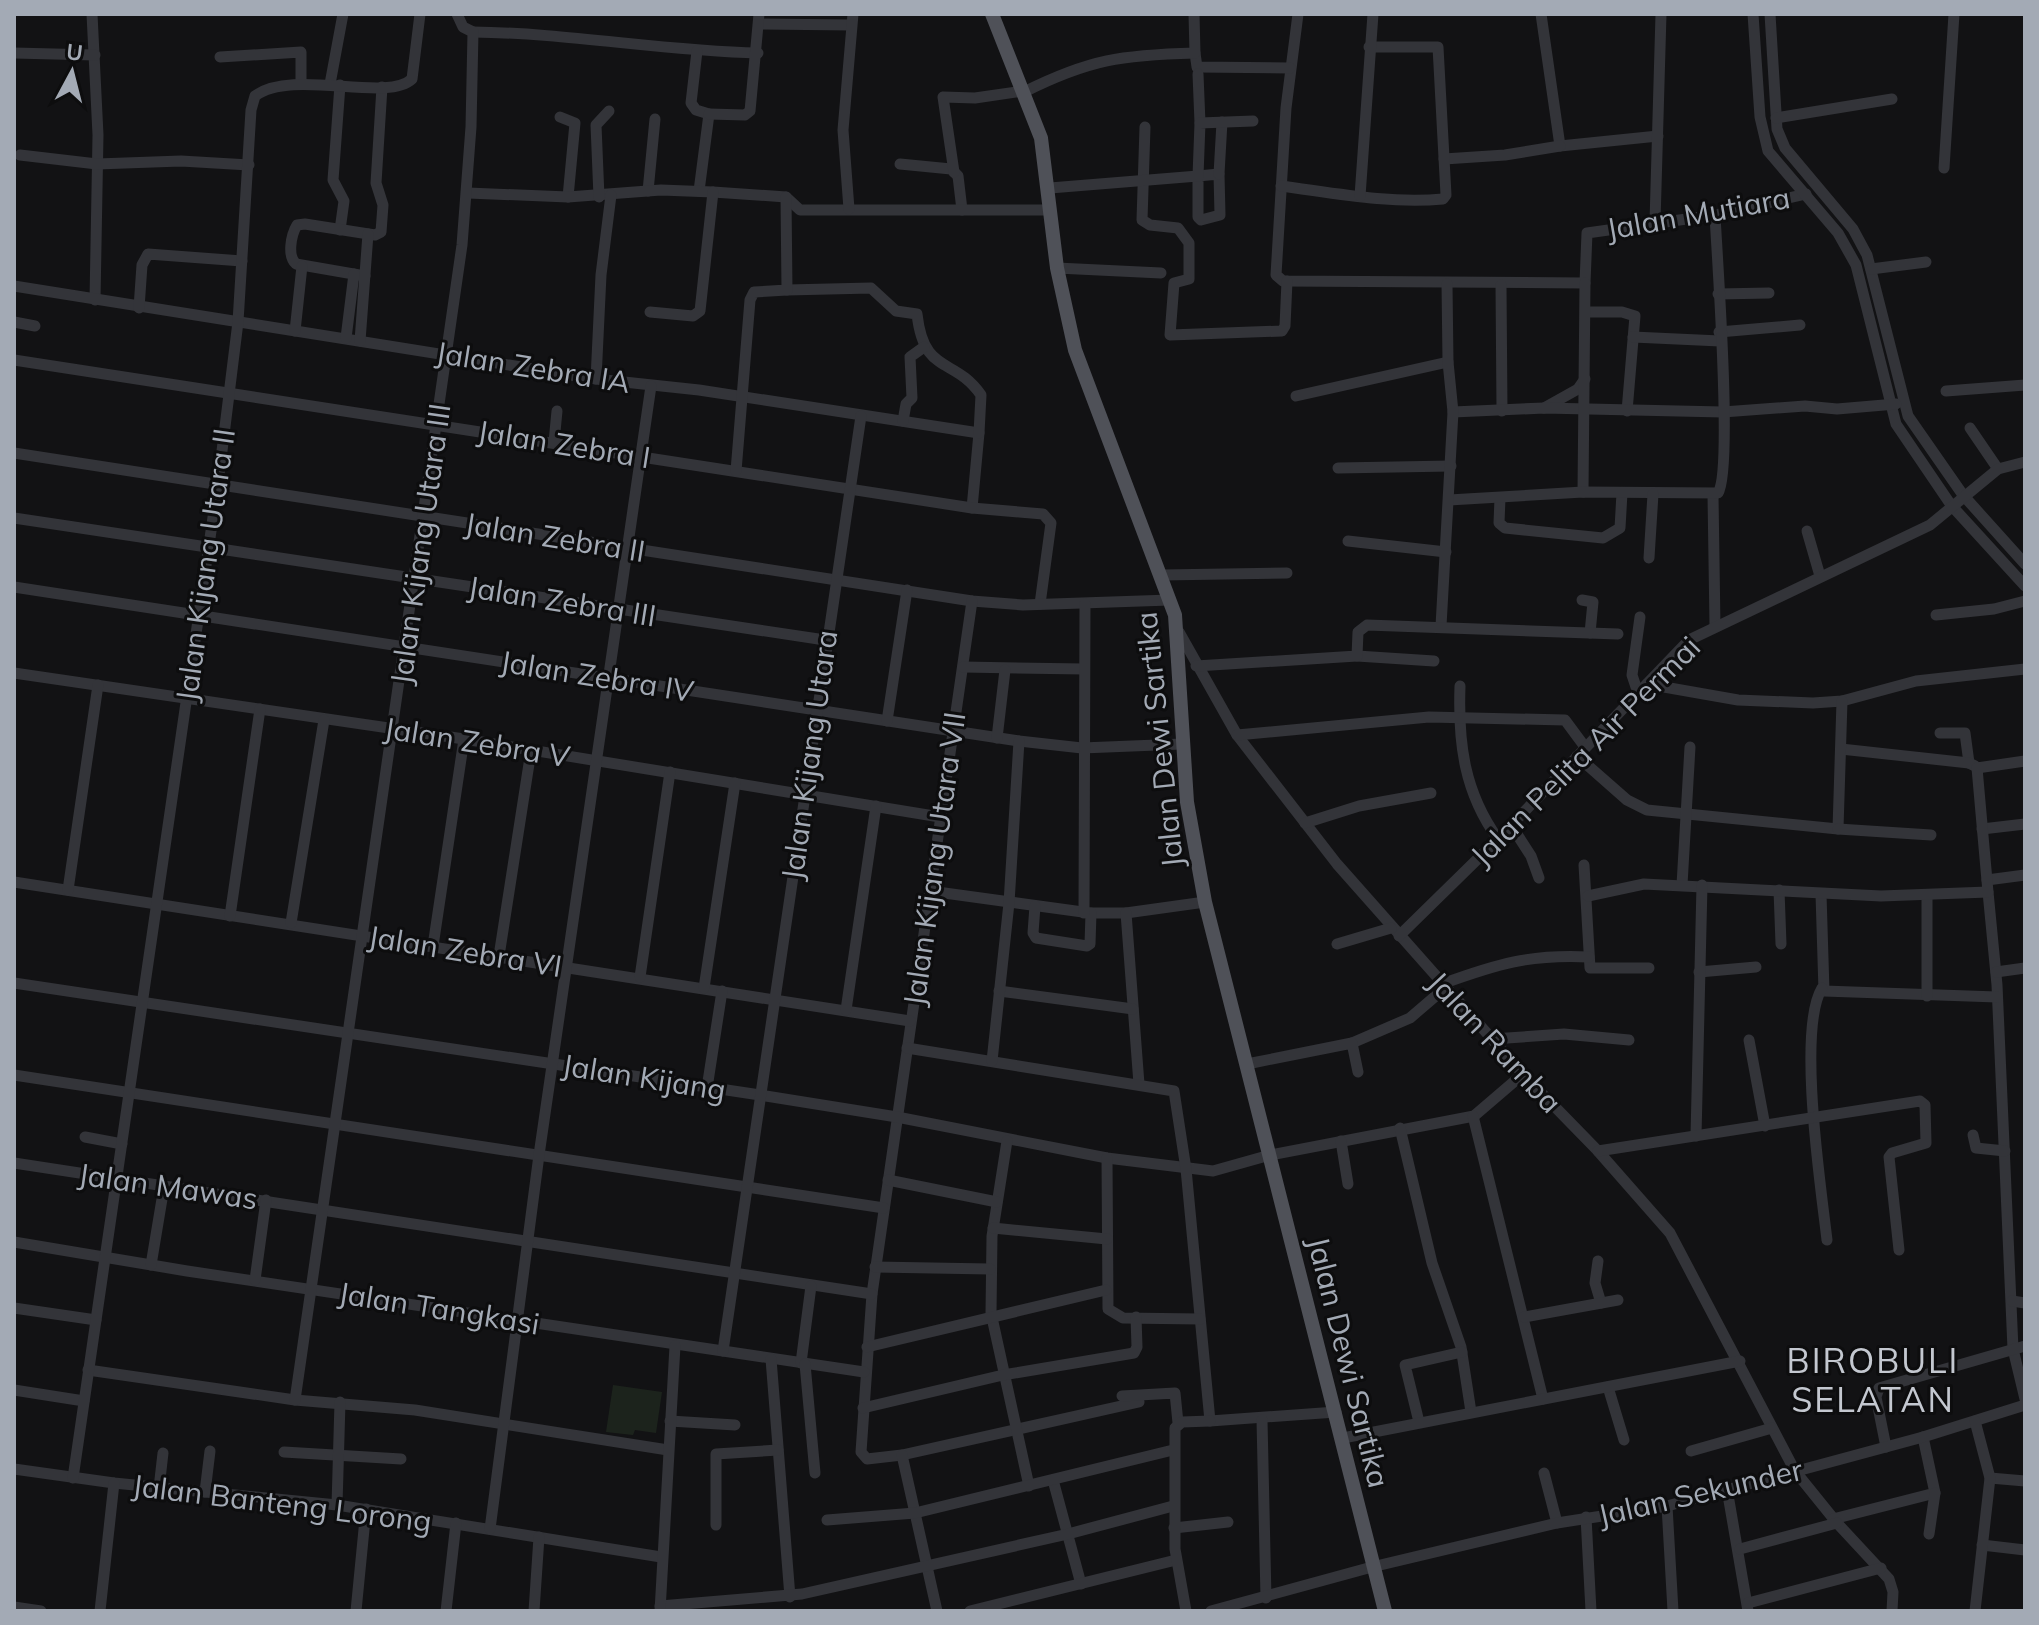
<svg xmlns="http://www.w3.org/2000/svg" width="2039" height="1625" viewBox="0 0 2039 1625" font-family="Mulish,sans-serif">
<style>
.garden{fill:#1c231c}
.lines{fill:none;stroke-linecap:round;stroke-linejoin:round}
.minor{stroke:#333439;stroke-width:11}
.major{stroke:#4f5158;stroke-width:14}
.labels{text-anchor:middle;dominant-baseline:central;stroke-width:6;stroke-linejoin:round;paint-order:stroke}
.street-label{font-size:30px;fill:#a3aab5;stroke:#0d0d0e}
.quarter-label{font-size:34px;letter-spacing:2px;fill:#c4c8d0;stroke:#0d0d0e}
</style>
<rect width="100%" height="100%" fill="#121214"/>
<path class="garden" d="M613 1385 662 1392 656 1433 635 1430 633 1435 606 1432Z"/>
<g class="lines">
<g class="minor">
<path d="M92 14 98 135 95 300"/>
<path d="M1298 14 1286 108 1276 275 1283 281 1585 283 1587 233 1715 215 1806 194"/>
<path d="M1541 14 1560 146 1658 136"/>
<path d="M1753 14 1760 117 1768 151 1838 233 1856 265 1896 424 1951 505 2025 586"/>
<path d="M1770 14 1777 129 1785 148 1853 229 1867 255 1908 416 1963 495 2025 564"/>
<path d="M760 24 851 25"/>
<path d="M473 32C569 33 663 51 758 53"/>
<path d="M697 51 691 103 696 110 709 114 699 191"/>
<path d="M14 53 95 55"/>
<path d="M1195 53 1197 67 1290 68"/>
<path d="M220 57 301 52V84"/>
<path d="M1198 74 1200 123"/>
<path d="M330 84 343 14"/>
<path d="M340 85 333 180 344 201 340 230"/>
<path d="M1024 92C1090 59 1122 55 1195 53L1194 14"/>
<path d="M709 114 745 115 750 111 759 14"/>
<path d="M560 117 575 123 568 197"/>
<path d="M1776 118 1892 99"/>
<path d="M1145 127 1142 220 1150 225 1178 228 1189 243V279L1174 283 1170 335 1282 331 1285 326 1287 281"/>
<path d="M20 155 97 164 181 161 249 165"/>
<path d="M1444 159 1505 155 1560 146"/>
<path d="M900 164 951 169 958 176 962 210"/>
<path d="M1944 168 1954 14"/>
<path d="M954 172 943 97 975 98 1023 91"/>
<path d="M1219 174 1220 215 1201 220 1198 217V176Z"/>
<path d="M1219 174 1222 122"/>
<path d="M1281 186C1334 193 1389 204 1443 199L1446 195 1438 47H1369"/>
<path d="M1050 188 1198 176 1200 123 1253 121"/>
<path d="M648 191 655 119"/>
<path d="M468 193 568 197 661 190 713 192 786 197 800 210H1050"/>
<path d="M1360 196 1373 14"/>
<path d="M599 197 596 125 609 111"/>
<path d="M849 209 843 130 853 14"/>
<path d="M1655 222 1661 14"/>
<path d="M1057 268 1161 273"/>
<path d="M1871 269 1926 262"/>
<path d="M365 276 296 264C287 256 291 235 297 225L305 224 375 235 381 232 383 205 376 183 382 87"/>
<path d="M1501 285 1502 411"/>
<path d="M14 286 596 379 699 390 979 433 972 508"/>
<path d="M787 290 871 288 896 311 917 314C924 376 954 356 981 395L979 433"/>
<path d="M1718 294 1769 293"/>
<path d="M139 308 142 265 148 254 242 261"/>
<path d="M650 312 693 316 700 311 713 192"/>
<path d="M1587 312H1622L1635 316 1627 411"/>
<path d="M14 322 35 326"/>
<path d="M295 331 302 266"/>
<path d="M1719 332 1800 325"/>
<path d="M1633 337 1720 341"/>
<path d="M346 338 354 274"/>
<path d="M360 341 368 234"/>
<path d="M14 360 972 508 1043 514 1051 523 1040 604"/>
<path d="M596 379 601 275 611 195"/>
<path d="M1946 391 2025 385"/>
<path d="M1296 396 1448 362"/>
<path d="M1544 408 1578 389 1585 379"/>
<path d="M1453 412 1544 408 1723 412 1805 406 1837 409 1896 404"/>
<path d="M903 421 906 404 912 398 910 357 924 347"/>
<path d="M1970 428 1998 469"/>
<path d="M554 442 557 411"/>
<path d="M14 453 972 601 1023 605 1170 600"/>
<path d="M1338 468 1451 466"/>
<path d="M736 471 750 300 754 292 787 290 786 197"/>
<path d="M1583 492 1585 283"/>
<path d="M1713 495 1715 626"/>
<path d="M1500 498 1499 523 1505 528 1603 538 1620 528 1622 493"/>
<path d="M1449 500 1583 492 1718 493C1733 470 1717 257 1715 215"/>
<path d="M14 518 825 640"/>
<path d="M1807 531 1820 576"/>
<path d="M1348 541 1446 552"/>
<path d="M1649 558 1653 494"/>
<path d="M1162 575 1287 573"/>
<path d="M14 587 1019 741 1082 748 1182 744"/>
<path d="M1582 600 1593 602 1590 633"/>
<path d="M972 601 872 1294 861 1452 867 1459 902 1455 1139 1402"/>
<path d="M1936 615 1994 609 2025 601"/>
<path d="M1441 626 1453 412 1448 362 1447 284"/>
<path d="M1179 632 1237 735 1337 864 1523 1074 1598 1151 1670 1233 1795 1471 1837 1523 1889 1579 1893 1592 1892 1611"/>
<path d="M1357 656 1434 661"/>
<path d="M1196 666 1357 656 1358 632 1367 625 1618 634"/>
<path d="M963 667 1084 669"/>
<path d="M14 673 464 739 940 817"/>
<path d="M1647 684 1738 700 1813 703 1842 701 1916 681 2025 669"/>
<path d="M1460 686C1458 743 1464 792 1498 839"/>
<path d="M1638 693 1632 675 1640 617"/>
<path d="M887 721 907 590"/>
<path d="M1940 733H1965L1969 763 1975 766"/>
<path d="M1237 735 1429 717 1565 720 1585 747"/>
<path d="M997 738 1005 670"/>
<path d="M1841 749 1969 763"/>
<path d="M1577 756 1627 800 1647 810 1838 829 1842 701"/>
<path d="M1305 823 1359 806 1431 793"/>
<path d="M1511 825 1531 856 1539 878"/>
<path d="M1838 829 1931 835"/>
<path d="M1982 829 2025 824"/>
<path d="M1584 865 1590 968H1649"/>
<path d="M1987 880 2025 875"/>
<path d="M14 882 910 1021"/>
<path d="M1682 885 1690 747"/>
<path d="M68 890 98 685"/>
<path d="M1779 890 1781 944"/>
<path d="M930 891 1090 913H1126L1205 902"/>
<path d="M1988 892 1997 985 2013 1349 2025 1399"/>
<path d="M1821 894 1824 991 1997 997"/>
<path d="M1927 895V996"/>
<path d="M1588 896 1644 884 1881 896 1988 892 1977 768 2025 761"/>
<path d="M1035 906 1033 933 1036 938 1087 946 1090 944 1091 913"/>
<path d="M1084 913 1085 604"/>
<path d="M1126 913 1139 1084"/>
<path d="M230 916 260 709"/>
<path d="M291 923 324 720"/>
<path d="M1399 936 1498 839 1689 640 1930 525 1998 469 2025 462"/>
<path d="M1337 944 1391 928"/>
<path d="M433 946 464 739"/>
<path d="M499 956 531 751"/>
<path d="M1699 972 1756 967"/>
<path d="M1996 972 2025 968"/>
<path d="M640 977 670 772"/>
<path d="M14 983 760 1095 897 1117 1107 1158 1213 1171 1270 1155 1474 1116 1523 1074"/>
<path d="M1442 984C1497 964 1530 954 1589 957"/>
<path d="M704 988 735 783"/>
<path d="M1822 988C1797 1029 1821 1188 1827 1240"/>
<path d="M999 991 1133 1009"/>
<path d="M846 1010 876 806"/>
<path d="M1492 1039 1564 1034 1629 1040"/>
<path d="M1749 1040 1765 1126"/>
<path d="M1352 1043 1410 1018 1445 988"/>
<path d="M907 1048 1174 1091 1186 1169 1210 1421 1336 1412"/>
<path d="M992 1061 1009 903 1019 741"/>
<path d="M1247 1064 1352 1043 1358 1072"/>
<path d="M14 1075 884 1208"/>
<path d="M707 1088 722 991"/>
<path d="M1473 1116 1543 1399"/>
<path d="M1400 1128 1432 1263 1461 1347 1471 1412"/>
<path d="M1973 1135 1976 1148 2005 1151"/>
<path d="M1696 1136 1702 885"/>
<path d="M85 1137 122 1144"/>
<path d="M1007 1141 992 1236 991 1313 1029 1486"/>
<path d="M1341 1141 1348 1184"/>
<path d="M1598 1151 1920 1101 1925 1105 1926 1143 1892 1153 1889 1157 1899 1250"/>
<path d="M1107 1158 1108 1309 1123 1318 1200 1319"/>
<path d="M14 1163 872 1294"/>
<path d="M888 1180 997 1202"/>
<path d="M993 1228 1107 1239"/>
<path d="M14 1242 187 1271 864 1372"/>
<path d="M1598 1261 1595 1283 1601 1303"/>
<path d="M151 1265 164 1187"/>
<path d="M875 1267 990 1269"/>
<path d="M255 1280 266 1200"/>
<path d="M2012 1301 2025 1303"/>
<path d="M14 1308 96 1320"/>
<path d="M1524 1317 1618 1300"/>
<path d="M867 1347 1106 1290"/>
<path d="M723 1351 861 416"/>
<path d="M771 1359 790 1597"/>
<path d="M801 1363 811 1286"/>
<path d="M805 1364 815 1473"/>
<path d="M88 1370 295 1400 415 1410 668 1450"/>
<path d="M1608 1387 1624 1440"/>
<path d="M14 1390 84 1401"/>
<path d="M1122 1396 1175 1393 1178 1423"/>
<path d="M295 1400 462 245 471 127 473 32 463 27 457 14"/>
<path d="M863 1408 1003 1375 1134 1353 1137 1347 1136 1317"/>
<path d="M1262 1420 1266 1598"/>
<path d="M670 1421 735 1425"/>
<path d="M1419 1422 1405 1365 1462 1352"/>
<path d="M1343 1438 1740 1361"/>
<path d="M1886 1447 1876 1397 1879 1388 2025 1346"/>
<path d="M1691 1451 1772 1428"/>
<path d="M284 1452 401 1459"/>
<path d="M902 1455 937 1611"/>
<path d="M14 1469 114 1483 337 1505 661 1557"/>
<path d="M1544 1473 1557 1523"/>
<path d="M73 1478 218 483 238 322 251 110 255 96C292 68 387 103 412 79L420 14"/>
<path d="M1990 1478 2025 1481"/>
<path d="M1053 1480 1081 1584"/>
<path d="M159 1488 163 1453"/>
<path d="M1727 1489 1748 1611"/>
<path d="M205 1492 210 1451"/>
<path d="M337 1505 340 1402"/>
<path d="M1667 1506 1673 1611"/>
<path d="M1586 1517 1591 1611"/>
<path d="M1833 1519 1935 1493 1923 1437"/>
<path d="M827 1520 915 1513 1173 1450"/>
<path d="M716 1525V1454L778 1450"/>
<path d="M1174 1528 1228 1522"/>
<path d="M490 1529 539 1155 651 386"/>
<path d="M1929 1534 1935 1493"/>
<path d="M1982 1545 2025 1550"/>
<path d="M1740 1549 1837 1523"/>
<path d="M1748 1603 1881 1568"/>
<path d="M660 1606 802 1594 1068 1534 1173 1506"/>
<path d="M14 1607 41 1611"/>
<path d="M100 1611 114 1483"/>
<path d="M356 1611 366 1509"/>
<path d="M446 1611 456 1523"/>
<path d="M534 1611 539 1537"/>
<path d="M660 1611 675 1346"/>
<path d="M970 1611 1176 1560"/>
<path d="M1186 1611 1175 1549V1428L1182 1422 1210 1421"/>
<path d="M1211 1611 1372 1567 1557 1523 1667 1506 1923 1437 2025 1405"/>
<path d="M1975 1611 1990 1478 1975 1421"/>
</g>
<path class="major" d="M992 14 1041 138 1057 268 1075 350 1175 615 1187 802 1205 902 1385 1611"/>
</g>
<g class="labels">
<g class="street-label">
<text transform="translate(1698 213) rotate(-10)">Jalan Mutiara</text>
<text transform="translate(533 367) rotate(9)">Jalan Zebra IA</text>
<text transform="translate(564 444) rotate(9)">Jalan Zebra I</text>
<text transform="translate(555 537) rotate(9)">Jalan Zebra II</text>
<text transform="translate(420 544) rotate(-82)">Jalan Kijang Utara III</text>
<text transform="translate(205 565) rotate(-82)">Jalan Kijang Utara II</text>
<text transform="translate(562 601) rotate(9)">Jalan Zebra III</text>
<text transform="translate(597 676) rotate(9)">Jalan Zebra IV</text>
<text transform="translate(1159 740) rotate(-96)">Jalan Dewi Sartika</text>
<text transform="translate(477 742) rotate(9)">Jalan Zebra V</text>
<text transform="translate(1585 751) rotate(-45)">Jalan Pelita Air Permai</text>
<text transform="translate(809 755) rotate(-82)">Jalan Kijang Utara</text>
<text transform="translate(934 859) rotate(-82)">Jalan Kijang Utara VII</text>
<text transform="translate(465 951) rotate(9)">Jalan Zebra VI</text>
<text transform="translate(1495 1042) rotate(47)">Jalan Ramba</text>
<text transform="translate(644 1077) rotate(9)">Jalan Kijang</text>
<text transform="translate(168 1186) rotate(8)">Jalan Mawas</text>
<text transform="translate(439 1308) rotate(9)">Jalan Tangkasi</text>
<text transform="translate(1349 1362) rotate(76)">Jalan Dewi Sartika</text>
<text transform="translate(1700 1492) rotate(-13)">Jalan Sekunder</text>
<text transform="translate(282 1503) rotate(7)">Jalan Banteng Lorong</text>
</g>
<g class="quarter-label">
<text x="1873" y="1360">BIROBULI<tspan x="1873" dy="39">SELATAN</tspan></text>
</g>
</g>
<rect width="2039" height="1625" fill="none" stroke="#a3aab5" stroke-width="32"/>
<g transform="translate(72 72) rotate(7)" stroke="#0d0d0e" stroke-width="6" paint-order="stroke">
<path d="M0-6L14 30L0 20L-14 30Z" fill="#a3aab5"/>
<text y="-12" font-size="22" font-weight="bold" text-anchor="middle" fill="#a3aab5">U</text>
</g>
</svg>
